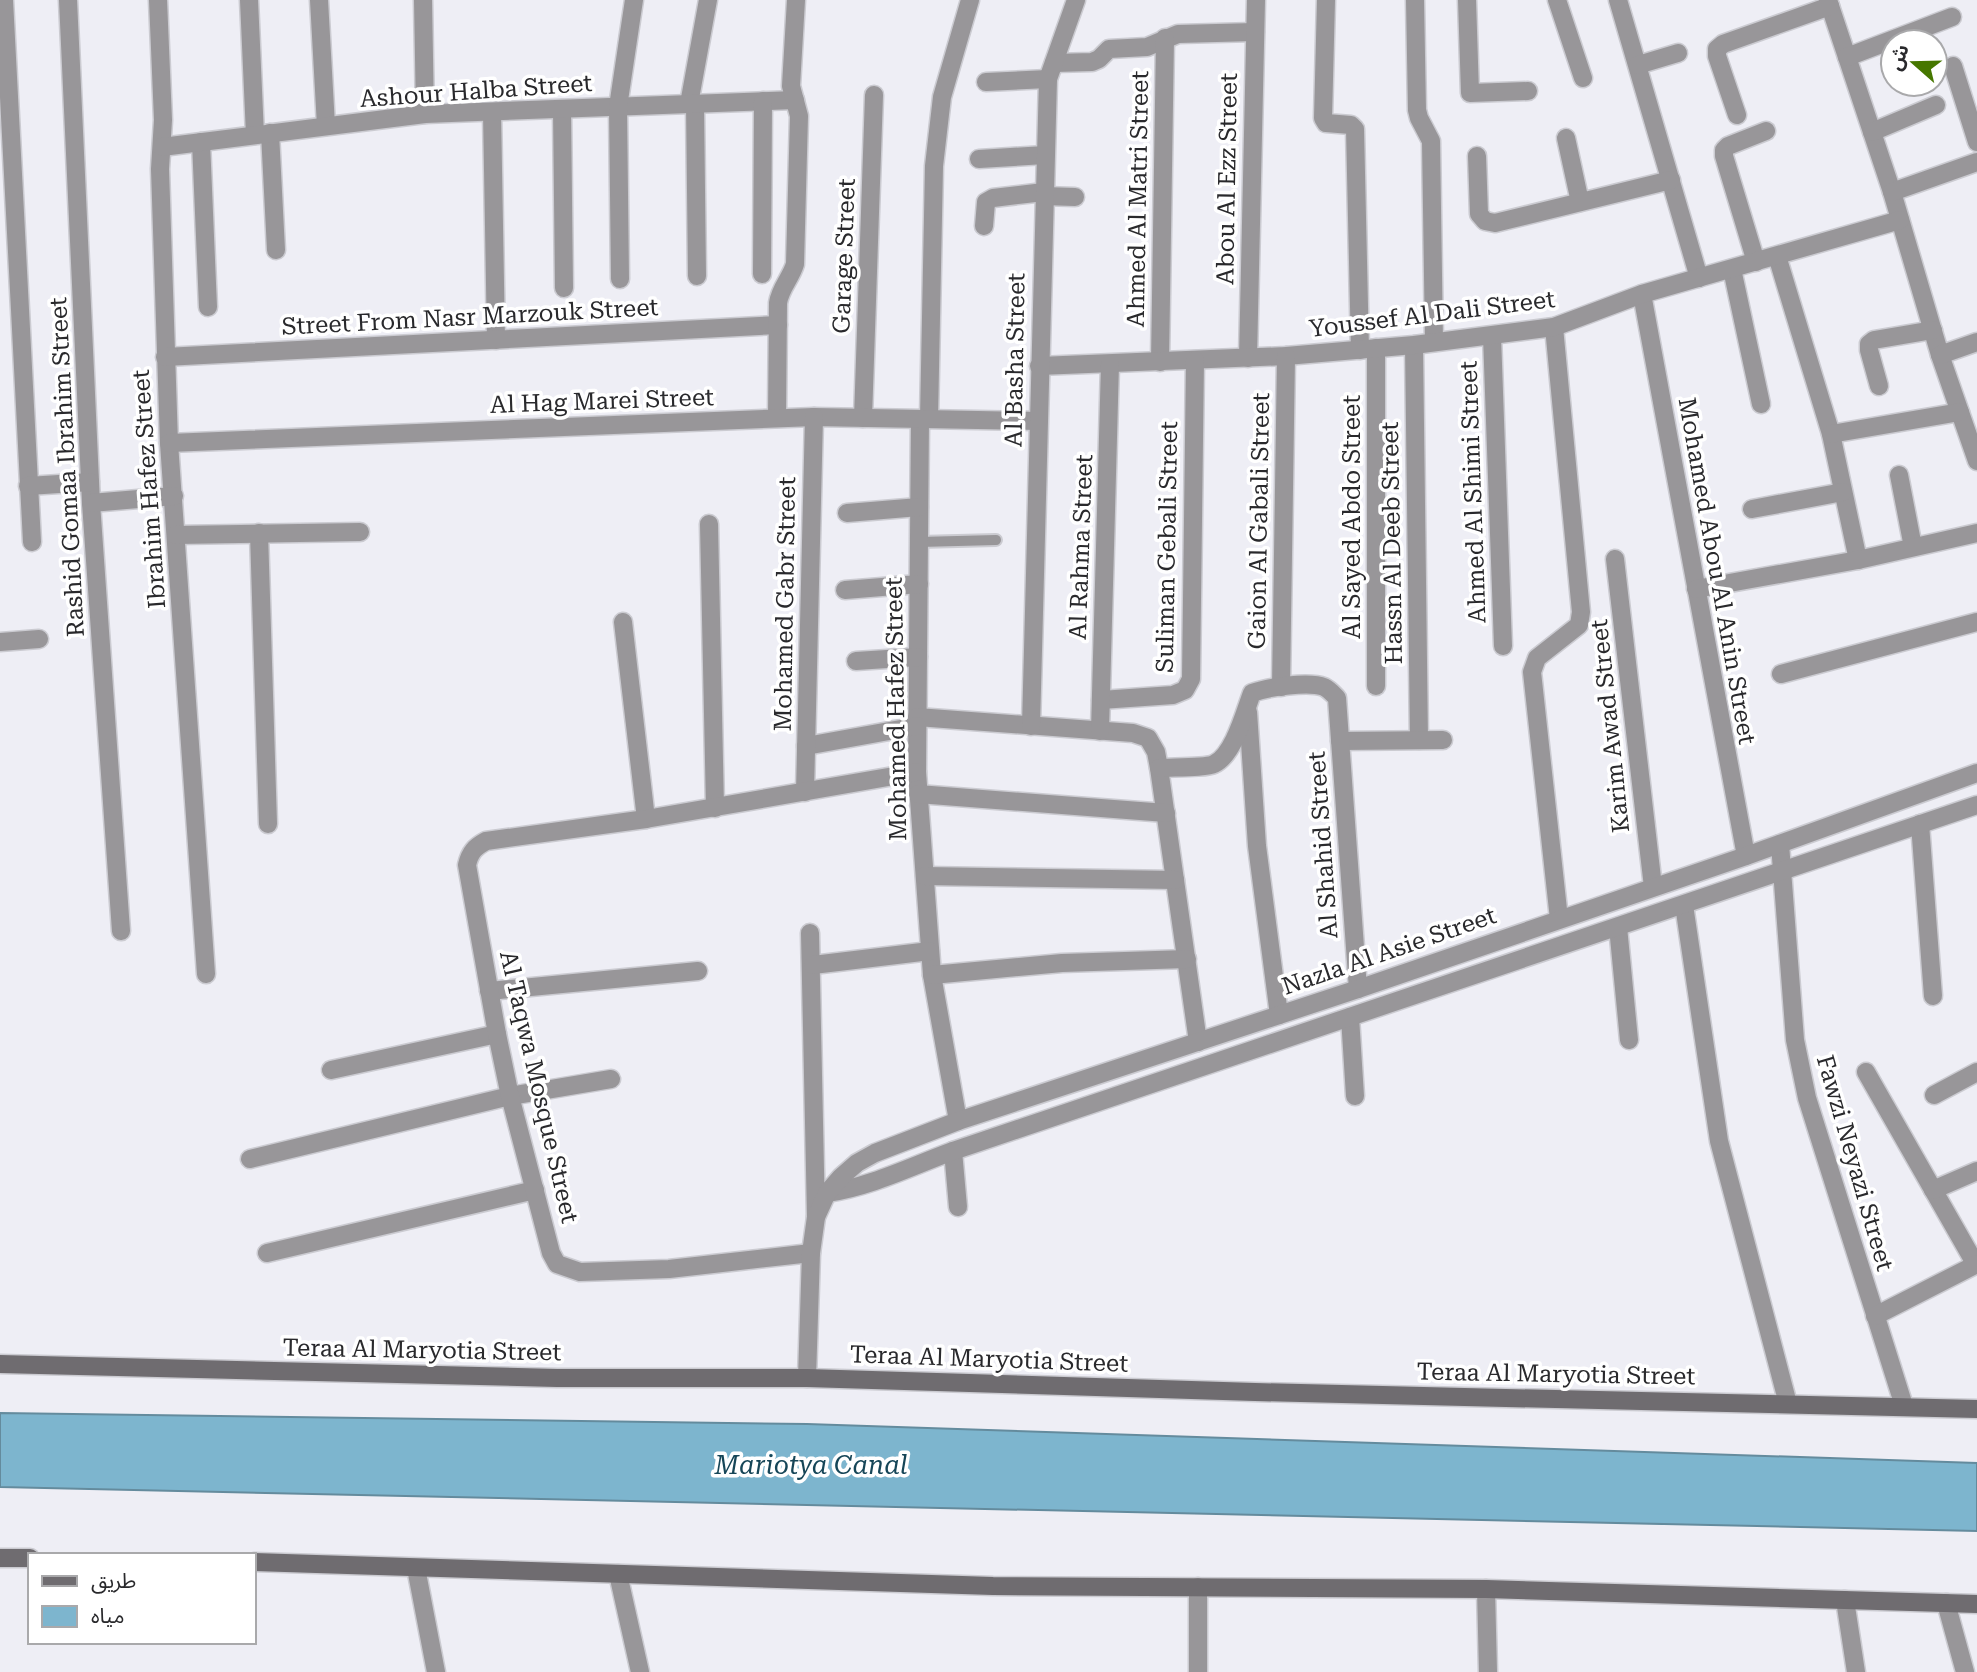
<svg xmlns="http://www.w3.org/2000/svg" width="1977" height="1672" viewBox="0 0 1977 1672" font-family="'Roboto Serif','Noto Sans Arabic',serif">
<style>
.water{fill:#7db5ce;stroke:#648b9d;stroke-width:2}
.lines{fill:none;stroke-linecap:round;stroke-linejoin:round}
.service-casing{stroke:#cbcbd1;stroke-width:14}
.minor-casing{stroke:#cbcbd1;stroke-width:21}
.tertiary-casing{stroke:#cbcbd1;stroke-width:21}
.secondary-casing{stroke:#cbcbd1;stroke-width:21}
.service{stroke:#989699;stroke-width:10}
.minor{stroke:#989699;stroke-width:18}
.tertiary{stroke:#989699;stroke-width:18}
.secondary{stroke:#6f6c70;stroke-width:18}
.labels{text-anchor:middle;dominant-baseline:central;stroke-width:7;stroke-linejoin:round;paint-order:stroke}
.street-label{font-size:24px;fill:#29292c;stroke:#fff}
.water-label{font-size:26px;font-style:italic;fill:#164658;stroke:#fff}
</style>
<rect width="100%" height="100%" fill="#eeeef5"/>
<path class="water" d="M0 1413 807 1424 1977 1463V1531L0 1487Z"/>
<g class="lines">
<defs>
<path id="service" d="M919 542 996 540"/>
<g id="minor">
<path d="M4 0 32 542"/>
<path d="M68 0 91 503 121 931"/>
<path d="M158 0 163 120 160 169 169 443 206 974"/>
<path d="M249 0 255 135"/>
<path d="M319 0 326 126"/>
<path d="M423 0 425 114"/>
<path d="M1326 0 1323 118 1326 123 1351 125 1355 129 1360 350"/>
<path d="M1415 0 1417 110 1419 118 1431 141 1434 342"/>
<path d="M1467 0 1470 93 1528 91"/>
<path d="M1557 0 1583 78"/>
<path d="M1618 0 1699 278"/>
<path d="M1828 0 1892 192 1940 355 1977 461"/>
<path d="M1847 57 1952 17"/>
<path d="M1054 63 1092 62 1099 59 1109 49 1147 47 1178 34 1255 32"/>
<path d="M1638 65 1678 53"/>
<path d="M1953 66 1977 142"/>
<path d="M986 82 1048 79"/>
<path d="M689 104 708 0"/>
<path d="M695 104 697 276"/>
<path d="M562 109 564 288"/>
<path d="M492 112 496 340"/>
<path d="M1737 115 1717 56V49L1723 44 1830 6"/>
<path d="M1872 132 1936 105"/>
<path d="M270 133 276 250"/>
<path d="M1566 138 1580 202"/>
<path d="M201 142 208 307"/>
<path d="M162 147 425 114 795 100"/>
<path d="M1477 156 1479 214 1485 221 1495 223 1671 180"/>
<path d="M979 159 1045 155"/>
<path d="M1892 192 1977 162"/>
<path d="M1044 196 1075 197"/>
<path d="M984 226 986 202 993 198 1044 192"/>
<path d="M1777 256 1831 434 1858 560"/>
<path d="M1756 262 1724 156V150L1728 146 1766 131"/>
<path d="M1732 269 1761 404"/>
<path d="M762 274 763 101"/>
<path d="M620 279 618 107 634 0"/>
<path d="M1642 294 1746 856"/>
<path d="M1554 327 1581 612 1579 625 1537 658 1532 672 1559 919"/>
<path d="M1492 336 1503 646"/>
<path d="M1414 345 1419 740"/>
<path d="M1376 348V686"/>
<path d="M1940 355 1977 342"/>
<path d="M165 357 778 325"/>
<path d="M1248 358 1256 0"/>
<path d="M1160 362 1165 38"/>
<path d="M1039 366 1286 356 1414 345 1554 327 1642 294 1900 220"/>
<path d="M1879 386 1869 350V344L1874 340 1933 330"/>
<path d="M777 418 778 303C780 288 791 278 795 264L799 116 791 86 796 0"/>
<path d="M863 418 874 95"/>
<path d="M920 419 917 772 932 975 958 1121"/>
<path d="M929 419 934 166 942 97 970 0"/>
<path d="M1831 434 1960 412"/>
<path d="M169 443 814 417 1037 421"/>
<path d="M1899 475 1913 547"/>
<path d="M28 486 90 482"/>
<path d="M91 503 174 496"/>
<path d="M1752 509 1843 492"/>
<path d="M847 513 919 507"/>
<path d="M709 524 715 808"/>
<path d="M259 533 268 824"/>
<path d="M176 535 360 532"/>
<path d="M1615 559 1653 887"/>
<path d="M1696 589 1858 560 1977 533"/>
<path d="M845 590 919 584"/>
<path d="M623 622 646 819"/>
<path d="M0 642 39 639"/>
<path d="M856 661 918 657"/>
<path d="M1781 674 1977 622"/>
<path d="M1281 687 1286 356"/>
<path d="M1101 700 1173 695 1185 690 1191 679 1195 360"/>
<path d="M1248 712 1257 846 1279 1015"/>
<path d="M917 717 1133 733 1148 738 1156 752 1159 768 1198 1042"/>
<path d="M1031 726 1048 79 1076 0"/>
<path d="M1100 731 1110 364"/>
<path d="M1340 741 1443 740"/>
<path d="M806 746 917 726"/>
<path d="M1159 768C1171 767 1206 768 1214 764 1234 755 1245 711 1252 693 1268 687 1309 681 1324 687 1330 690 1333 694 1337 698L1358 989"/>
<path d="M805 792 814 417"/>
<path d="M918 794 1166 813"/>
<path d="M1920 824 1933 996"/>
<path d="M1780 844 1795 1040 1807 1098 1904 1406"/>
<path d="M925 876 1175 880"/>
<path d="M1684 905 1719 1141 1788 1404"/>
<path d="M1618 927 1629 1040"/>
<path d="M810 933 816 1217"/>
<path d="M813 965 930 951"/>
<path d="M932 975 1062 963 1187 959"/>
<path d="M489 991 698 971"/>
<path d="M1350 1017 1355 1096"/>
<path d="M331 1070 497 1034"/>
<path d="M1866 1072 1976 1265"/>
<path d="M1934 1095 1977 1072"/>
<path d="M953 1151 958 1207"/>
<path d="M250 1159 510 1096 611 1079"/>
<path d="M1933 1190 1977 1171"/>
<path d="M267 1253 535 1190"/>
<path d="M811 1253 669 1269 580 1272 557 1264 551 1253 510 1096 497 1034 467 865C470 852 475 847 486 841L646 819 917 772"/>
<path d="M1875 1316 1977 1264"/>
<path d="M416 1568 436 1672"/>
<path d="M618 1574 640 1672"/>
<path d="M1486 1589 1488 1672"/>
<path d="M1845 1600 1856 1672"/>
<path d="M1946 1603 1965 1672"/>
<path d="M1198 1672V1587"/>
</g>
<g id="tertiary">
<path d="M827 1193C870 1187 912 1166 953 1151L1977 805"/>
<path d="M807 1378 811 1253 816 1217 827 1193 841 1177 857 1163 875 1153 958 1121 1358 989 1746 856 1977 773"/>
</g>
<g id="secondary">
<path d="M0 1364 557 1378H807L1255 1392 1977 1409"/>
<path d="M0 1558H30"/>
<path d="M254 1562 993 1586 1486 1589 1977 1604"/>
</g>
</defs>
<use href="#service" class="service-casing"/>
<use href="#minor" class="minor-casing"/>
<use href="#tertiary" class="tertiary-casing"/>
<use href="#secondary" class="secondary-casing"/>
<use href="#service" class="service"/>
<use href="#minor" class="minor"/>
<use href="#tertiary" class="tertiary"/>
<use href="#secondary" class="secondary"/>
</g>
<g class="labels">
<g class="street-label">
<text transform="translate(476 91) rotate(-4)">Ashour Halba Street</text>
<text transform="translate(1227 179) rotate(-89)">Abou Al Ezz Street</text>
<text transform="translate(1138 199) rotate(-89)">Ahmed Al Matri Street</text>
<text transform="translate(844 256) rotate(-88)">Garage Street</text>
<text transform="translate(1432 314) rotate(-7)">Youssef Al Dali Street</text>
<text transform="translate(470 317) rotate(-3)">Street From Nasr Marzouk Street</text>
<text transform="translate(1015 360) rotate(-89)">Al Basha Street</text>
<text transform="translate(602 401) rotate(-2)">Al Hag Marei Street</text>
<text transform="translate(67 467) rotate(-93)">Rashid Gomaa Ibrahim Street</text>
<text transform="translate(149 489) rotate(-94)">Ibrahim Hafez Street</text>
<text transform="translate(1473 492) rotate(-92)">Ahmed Al Shimi Street</text>
<text transform="translate(1352 517) rotate(-90)">Al Sayed Abdo Street</text>
<text transform="translate(1259 521) rotate(-89)">Gaion Al Gabali Street</text>
<text transform="translate(1392 543) rotate(-91)">Hassn Al Deeb Street</text>
<text transform="translate(1081 547) rotate(-88)">Al Rahma Street</text>
<text transform="translate(1167 547) rotate(-89)">Suliman Gebali Street</text>
<text transform="translate(1717 571) rotate(80)">Mohamed Abou Al Anin Street</text>
<text transform="translate(785 604) rotate(-89)">Mohamed Gabr Street</text>
<text transform="translate(896 709) rotate(-91)">Mohamed Hafez Street</text>
<text transform="translate(1610 726) rotate(-96)">Karim Awad Street</text>
<text transform="translate(1323 845) rotate(-94)">Al Shahid Street</text>
<text transform="translate(1389 951) rotate(-19)">Nazla Al Asie Street</text>
<text transform="translate(539 1087) rotate(77)">Al Taqwa Mosque Street</text>
<text transform="translate(1855 1163) rotate(74)">Fawzi Neyazi Street</text>
<text transform="translate(422 1350) rotate(1)">Teraa Al Maryotia Street</text>
<text transform="translate(989 1359) rotate(2)">Teraa Al Maryotia Street</text>
<text transform="translate(1556 1374) rotate(1)">Teraa Al Maryotia Street</text>
</g>
<g class="water-label">
<text x="811" y="1465">Mariotya Canal</text>
</g>
</g>
<rect x="28" y="1553" width="228" height="91" fill="#ffffff" stroke="#a9a9ab" stroke-width="2"/>
<rect x="42" y="1576" width="35" height="10" fill="#6f6c70" stroke="#a9a9ab" stroke-width="2"/>
<text x="91" y="1588" font-size="21" fill="#29292c">طريق</text>
<rect x="42" y="1606" width="35" height="21" fill="#7db5ce" stroke="#a9a9ab" stroke-width="2"/>
<text x="91" y="1623" font-size="21" fill="#29292c">مياه</text>
<g transform="translate(1914 63) rotate(290)"><circle r="33" fill="#ffffff" stroke="#a9a9ab" stroke-width="2"/>
<path d="M0-5L12 26L0 18L-12 26Z" fill="#467700"/>
<text y="-10" font-size="19" font-weight="bold" text-anchor="middle" fill="#29292c">ش</text>
</g>
</svg>
